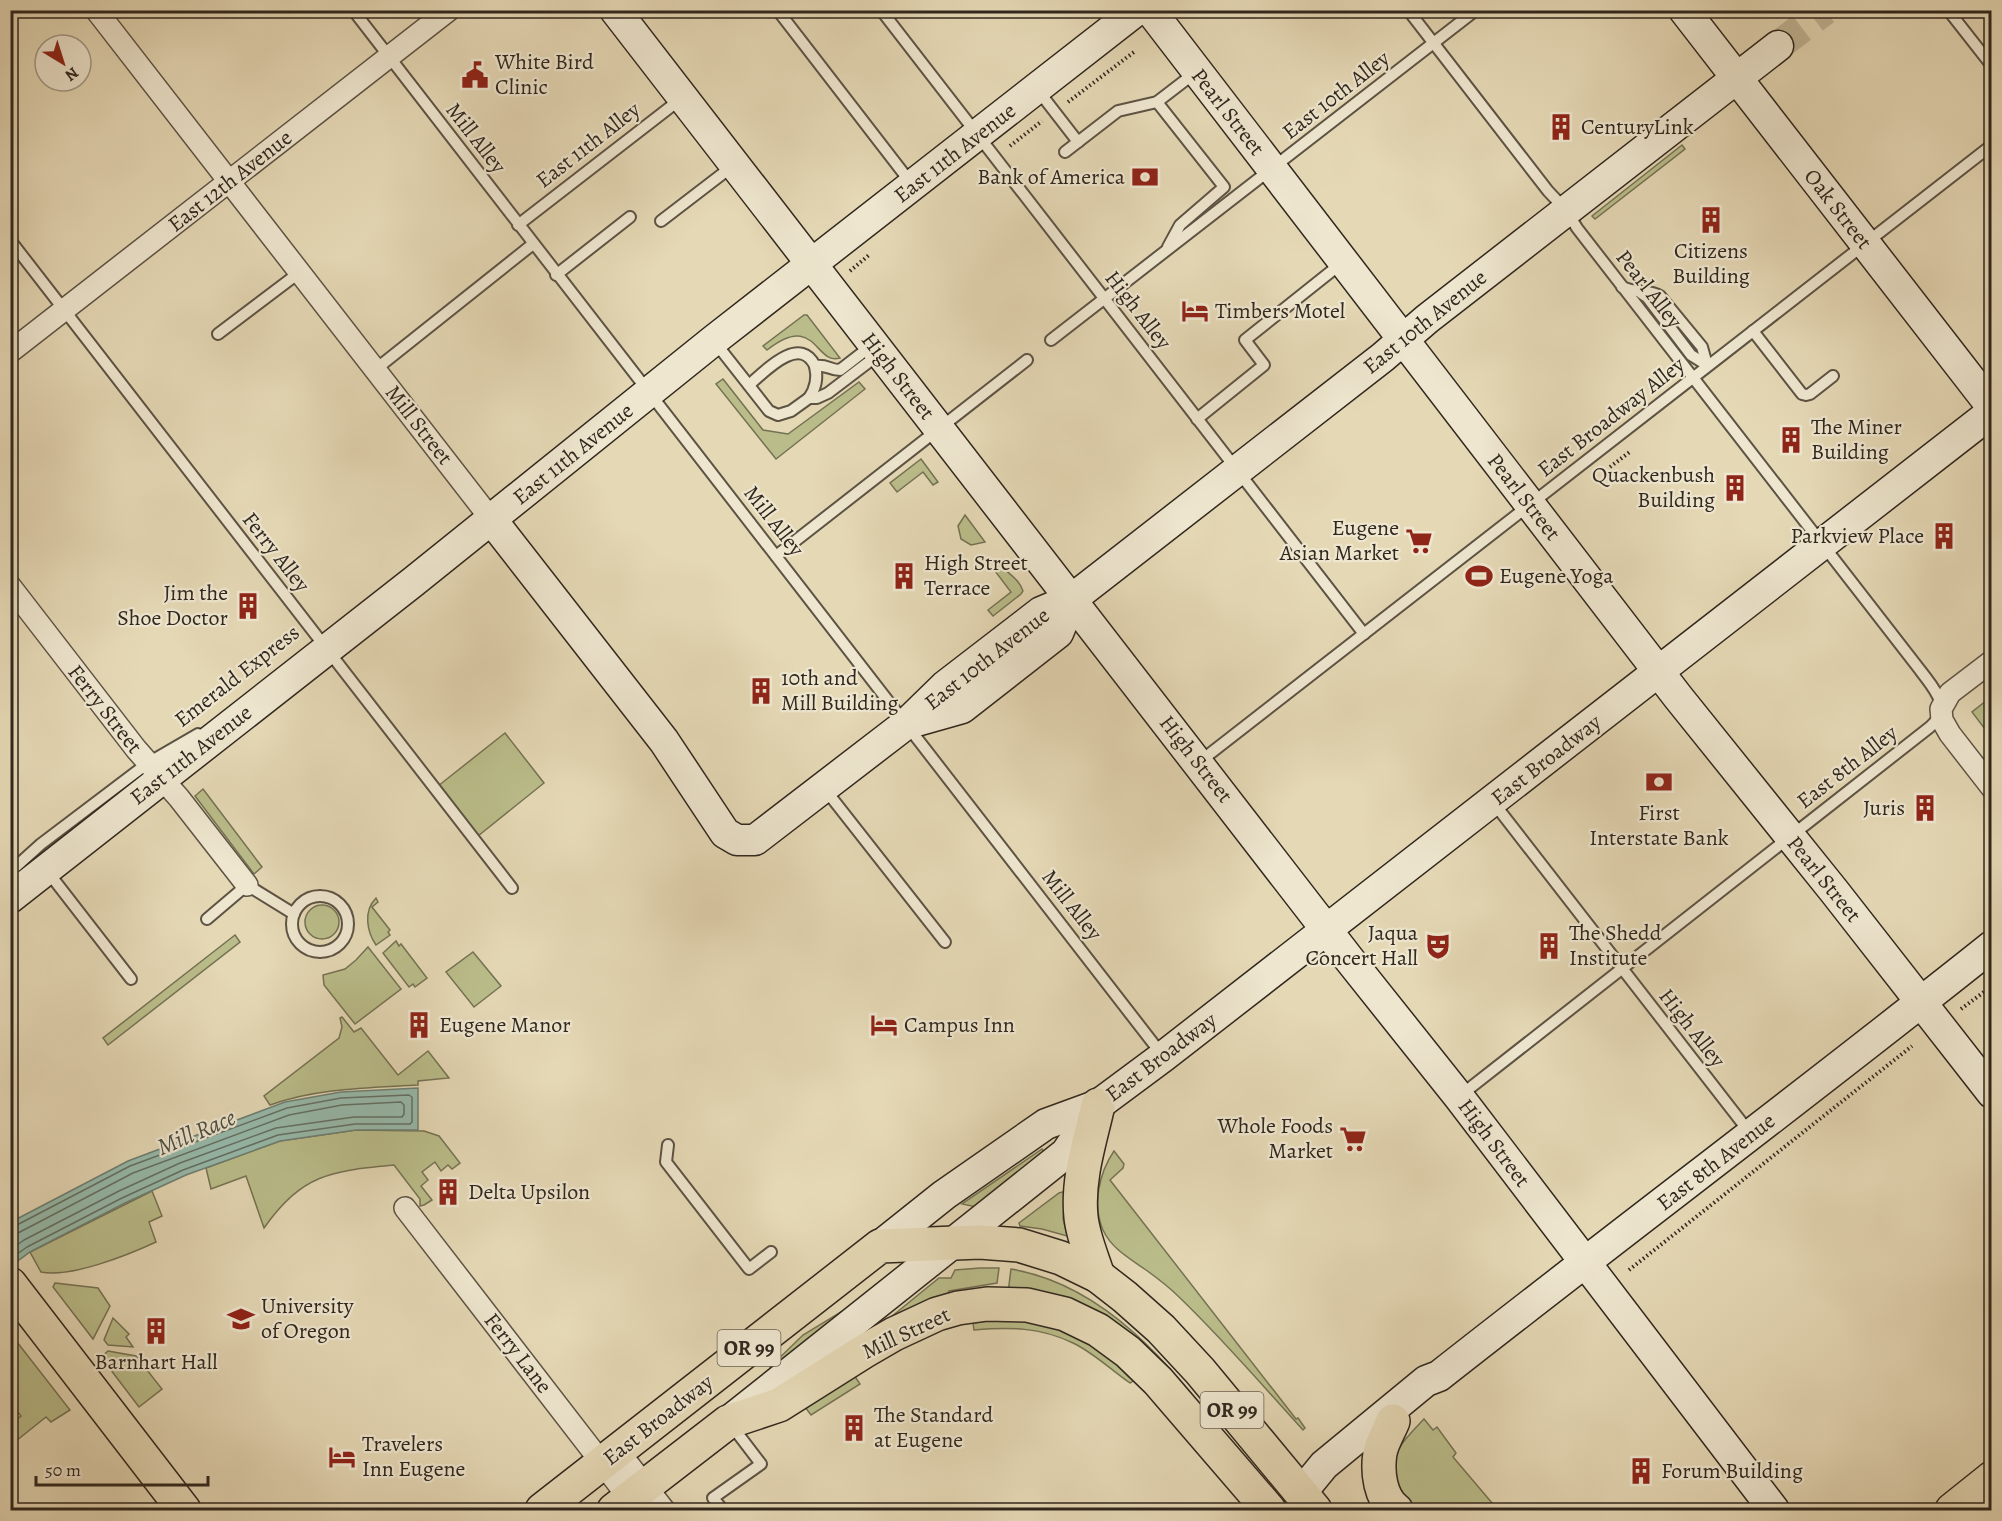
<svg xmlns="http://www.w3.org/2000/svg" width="2002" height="1521" viewBox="0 0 2002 1521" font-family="Alegreya,serif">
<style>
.green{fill:#babd8a;stroke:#757254;stroke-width:1.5}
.water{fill:#96baab;stroke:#6d7f73;stroke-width:1.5}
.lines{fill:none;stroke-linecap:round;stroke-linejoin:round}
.shore{stroke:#637064;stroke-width:1.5}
.secondary-tunnel{stroke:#c1b597;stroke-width:30;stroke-dasharray:30 15;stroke-linecap:butt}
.lane-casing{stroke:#5d5344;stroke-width:14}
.street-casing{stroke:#5d5344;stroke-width:24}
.secondary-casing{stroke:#30271e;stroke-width:33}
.primary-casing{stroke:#30271e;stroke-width:36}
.path{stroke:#30271e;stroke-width:4;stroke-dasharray:1.5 3;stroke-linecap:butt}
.lane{stroke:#eee6cf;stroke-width:10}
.street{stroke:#eee6cf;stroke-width:21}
.secondary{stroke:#eee6cf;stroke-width:30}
.primary{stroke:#e5d8b5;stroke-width:33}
.labels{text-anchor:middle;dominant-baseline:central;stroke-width:4.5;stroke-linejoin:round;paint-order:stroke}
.shield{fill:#eee6cf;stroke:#696053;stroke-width:1.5}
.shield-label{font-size:21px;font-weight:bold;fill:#30271e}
.poi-label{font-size:22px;fill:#30271e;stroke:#eee6cf;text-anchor:start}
.street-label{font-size:22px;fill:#30271e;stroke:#eee6cf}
.water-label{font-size:24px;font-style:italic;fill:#4a4c41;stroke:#eee6cf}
</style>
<rect width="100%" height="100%" fill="#e5d8b5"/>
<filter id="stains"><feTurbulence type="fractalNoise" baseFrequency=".00333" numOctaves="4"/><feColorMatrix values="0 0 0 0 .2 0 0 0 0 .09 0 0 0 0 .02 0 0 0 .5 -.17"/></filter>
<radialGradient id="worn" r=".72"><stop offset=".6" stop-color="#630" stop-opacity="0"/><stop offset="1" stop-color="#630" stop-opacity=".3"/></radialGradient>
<g class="green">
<path d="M1682 145 1685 149 1595 219 1592 216Z"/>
<path d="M804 315H807L840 358C815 366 816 311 767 350L763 346Z"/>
<path d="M723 379 763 430 788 434 859 382 865 389 776 459 716 384Z"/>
<path d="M921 459 938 482 933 485 923 472 897 492 890 483Z"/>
<path d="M965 515 985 542 971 545 961 539 958 526Z"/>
<path d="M998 562C1006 573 1019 578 1023 591L1021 594 993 616 988 610 1011 592 995 571V567Z"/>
<path d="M1991 697V737L1972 712Z"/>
<path d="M505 733 544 783 478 836 438 786Z"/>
<path d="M203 789 262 867 254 874 195 796Z"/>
<path d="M376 898 378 902 372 907 390 930 388 932 390 935 376 945C367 932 363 911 376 898Z"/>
<circle cx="322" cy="922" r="17"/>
<path d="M235 935 240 942 108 1045 103 1038Z"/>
<path d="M396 941 399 946 401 944 427 978 415 987 413 984 409 987 383 953Z"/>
<path d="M368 947 401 989 355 1024 324 985 323 975 345 969 356 960Z"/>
<path d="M473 952 501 986 474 1007 446 972Z"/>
<path d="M342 1017 354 1032 361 1028 398 1075 428 1051 449 1078 418 1081V1085C368 1088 317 1088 270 1105L264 1096 339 1038 342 1027 340 1018Z"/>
<path d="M356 1130 424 1131 439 1136 460 1163 452 1169 448 1165 441 1171 435 1162 422 1172 428 1180 421 1186 432 1200 424 1205 420 1206V1199L394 1165C332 1171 303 1173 264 1228L246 1176 211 1189 206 1168 280 1141Z"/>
<path d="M1042 1149 1046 1154 981 1208 962 1204Z"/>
<path d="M1114 1151 1124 1164 1123 1168 1110 1180 1296 1419 1298 1418 1305 1428 1303 1430C1262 1385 1222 1338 1178 1296 1168 1286 1157 1278 1146 1270 1129 1258 1112 1249 1103 1230 1092 1205 1099 1173 1114 1151Z"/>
<path d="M152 1191 162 1216 149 1222 156 1242C128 1255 71 1278 41 1272L30 1252Z"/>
<path d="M1066 1191 1063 1218 1067 1236 1042 1229 1020 1226 1019 1223 1059 1193Z"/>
<path d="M980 1268H999L997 1283 949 1291 945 1302 875 1330 939 1278H951L955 1270Z"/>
<path d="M1011 1269C1122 1288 1189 1392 1255 1473L1176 1389 1008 1293Z"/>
<path d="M55 1283 98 1288 110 1306 93 1339 53 1287Z"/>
<path d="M844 1310 846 1314 774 1372 770 1367 803 1335Z"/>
<path d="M113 1318 129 1334 126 1337 133 1347 108 1345 104 1340Z"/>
<path d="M1001 1319 1050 1323 1095 1343 1136 1379 1130 1383C1111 1370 1094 1353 1073 1343 1040 1327 1010 1327 974 1330L973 1323Z"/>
<path d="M17 1342 70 1410 51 1422 46 1417 11 1445V1424L21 1416 11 1403V1347Z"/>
<path d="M108 1351 136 1356 162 1389 139 1407 101 1357Z"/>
<path d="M854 1375 860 1384 811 1415 805 1407Z"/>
<path d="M1424 1419 1433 1430 1437 1427 1456 1453 1453 1457 1498 1510H1412C1407 1504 1398 1495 1396 1488 1386 1455 1403 1441 1424 1419Z"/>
</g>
<path class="water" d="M418 1088V1130H356L280 1141 186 1175 125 1203 30 1252 11 1266V1222L128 1161 285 1102 341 1092Z"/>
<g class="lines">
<g class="shore">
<path d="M10 1226H15L130 1166 287 1108 341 1098 409 1095 412 1097V1122L410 1124H355L278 1135 183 1170 122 1198 27 1247 10 1259"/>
<path d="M10 1234 18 1233 133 1173 289 1115 342 1105 401 1102 404 1105V1114L402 1117H354L276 1128 180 1163 119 1191 24 1240 10 1250"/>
</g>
<path class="secondary-tunnel" d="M1778 46 1825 10"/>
<defs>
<g id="lane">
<path d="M353 10 1163 1056"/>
<path d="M780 10 779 12 911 183"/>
<path d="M881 10 1364 634"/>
<path d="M1408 10 1548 191 1566 210 1577 228 1920 670C1934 689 1953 707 1930 727L1461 1095"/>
<path d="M1948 10 1992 66"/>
<path d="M1037 89 1078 142"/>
<path d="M1157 102 1224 187 1180 225 1168 247"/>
<path d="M1065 152 1118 111 1157 102 1196 72"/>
<path d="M661 221 734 165"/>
<path d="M518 225 682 98"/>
<path d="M10 240 512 888"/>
<path d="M556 275 630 217"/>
<path d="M1622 287C1635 294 1650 289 1660 296L1702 347 1707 365"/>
<path d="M1641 293 1647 297 1691 355 1707 365"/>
<path d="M1753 331 1802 394 1806 395 1810 394 1833 376"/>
<path d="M218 334 300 272"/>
<path d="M1051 340 1476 10"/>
<path d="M714 341 769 411 778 415 791 411 809 398H817L828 393 878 355"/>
<path d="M376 369 533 244"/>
<path d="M749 385C765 371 800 334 815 366 827 364 829 370 840 370L871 346"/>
<path d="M809 398C816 388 818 378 815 366"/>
<path d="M1197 419 1264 365 1245 340 1343 262"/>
<path d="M776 556 1027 360"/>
<path d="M1198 763 1992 145"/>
<path d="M824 788 945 942"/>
<path d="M1493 802 1750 1133"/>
<path d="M10 872 41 844 148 763 198 734"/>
<path d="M48 872 131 979"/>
<circle cx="320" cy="924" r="28"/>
<path d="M207 919 247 885 294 914"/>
<path d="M668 1145 666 1162 749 1269 771 1252"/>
<path d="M723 1510 713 1498 761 1464 732 1426"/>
</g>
<g id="street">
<path d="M96 10 491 519"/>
<path d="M10 352 449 10"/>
<path d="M10 586 136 749 179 798 247 885"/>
<path d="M1992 661 1950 693 1941 709 1942 720 1950 734 1992 788"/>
<path d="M405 1208 629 1498"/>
<path d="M618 1451 664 1510"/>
</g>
<g id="secondary">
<path d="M615 10 1349 959 1459 1097 1774 1510"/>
<path d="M1150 10 1678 697 1834 891 1992 1093"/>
<path d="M1684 10 1992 407"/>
<path d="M491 519 664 741 725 833 737 840H755L906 724 945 686 1041 612 1072 599 1383 357 1427 319 1778 46"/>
<path d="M909 723 962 708 1058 633 1072 599"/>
<path d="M10 898 413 582 714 340 1137 10"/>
<path d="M880 1246 944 1195 1046 1124 1098 1105 1164 1056 1992 412"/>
<path d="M733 1418 1066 1153 1095 1110"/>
<path d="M1301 1493 1324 1465 1426 1381 1439 1376C1622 1232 1809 1092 1992 946"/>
</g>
<g id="primary">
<path d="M1098 1276C1092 1257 1083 1237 1081 1217 1077 1179 1090 1141 1098 1105"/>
<path d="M10 1284 184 1510"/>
<path d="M1393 1421C1389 1431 1382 1442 1380 1453 1377 1472 1380 1498 1396 1510"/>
<path d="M542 1510 880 1246 980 1242 1019 1245 1061 1258 1098 1276 1125 1297 1161 1329 1200 1371 1315 1510"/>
<path d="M614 1510 728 1422 779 1405 863 1352 894 1334 937 1314 958 1308 987 1304 1027 1305 1065 1314 1098 1330 1128 1352 1158 1381 1269 1510"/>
<path d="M1952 1510 1992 1478"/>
</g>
</defs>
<use href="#lane" class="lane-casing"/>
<use href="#street" class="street-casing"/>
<use href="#secondary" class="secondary-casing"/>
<use href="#primary" class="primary-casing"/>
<g class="path">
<path d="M1068 102 1134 52"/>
<path d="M1010 146 1042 121"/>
<path d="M850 271 869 255"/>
<path d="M1610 467 1631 451"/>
<path d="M1961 1009 1992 986"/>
<path d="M1629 1270 1912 1046"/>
</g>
<use href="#lane" class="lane"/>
<use href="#street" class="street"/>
<use href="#secondary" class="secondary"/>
<use href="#primary" class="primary"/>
</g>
<defs>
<symbol id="civic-bare" viewBox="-9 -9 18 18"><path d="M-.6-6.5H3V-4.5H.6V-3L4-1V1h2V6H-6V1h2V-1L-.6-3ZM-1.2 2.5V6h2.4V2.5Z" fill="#8f2418" stroke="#eee6cf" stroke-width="2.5" paint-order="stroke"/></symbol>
<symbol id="building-bare" viewBox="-9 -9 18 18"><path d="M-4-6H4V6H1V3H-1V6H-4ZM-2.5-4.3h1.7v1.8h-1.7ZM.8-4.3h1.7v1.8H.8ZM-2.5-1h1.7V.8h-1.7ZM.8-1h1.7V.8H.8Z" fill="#8f2418" stroke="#eee6cf" stroke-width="2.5" paint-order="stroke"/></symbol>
<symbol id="bank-bare" viewBox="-9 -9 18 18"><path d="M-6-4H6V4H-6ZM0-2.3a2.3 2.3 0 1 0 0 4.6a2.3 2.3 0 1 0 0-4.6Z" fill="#8f2418" stroke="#eee6cf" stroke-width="2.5" paint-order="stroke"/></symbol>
<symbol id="hotel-bare" viewBox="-9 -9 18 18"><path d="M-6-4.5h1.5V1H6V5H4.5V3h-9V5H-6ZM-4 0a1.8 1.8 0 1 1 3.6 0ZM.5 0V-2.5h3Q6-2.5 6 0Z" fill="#8f2418" stroke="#eee6cf" stroke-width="2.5" paint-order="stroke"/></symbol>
<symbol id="supermarket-bare" viewBox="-9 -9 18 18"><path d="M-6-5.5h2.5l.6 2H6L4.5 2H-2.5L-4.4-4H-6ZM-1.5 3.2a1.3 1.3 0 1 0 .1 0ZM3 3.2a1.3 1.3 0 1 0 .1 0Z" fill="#8f2418" stroke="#eee6cf" stroke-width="2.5" paint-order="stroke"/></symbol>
<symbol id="stadium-bare" viewBox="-9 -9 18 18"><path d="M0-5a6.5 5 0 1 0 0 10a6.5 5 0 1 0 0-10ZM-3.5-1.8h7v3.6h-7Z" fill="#8f2418" stroke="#eee6cf" stroke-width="2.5" paint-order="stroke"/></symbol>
<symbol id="theatre-bare" viewBox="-9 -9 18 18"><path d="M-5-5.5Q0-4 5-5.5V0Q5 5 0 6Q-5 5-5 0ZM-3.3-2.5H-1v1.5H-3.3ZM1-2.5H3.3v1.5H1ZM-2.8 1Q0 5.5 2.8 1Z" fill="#8f2418" stroke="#eee6cf" stroke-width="2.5" paint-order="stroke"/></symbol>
<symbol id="university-bare" viewBox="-9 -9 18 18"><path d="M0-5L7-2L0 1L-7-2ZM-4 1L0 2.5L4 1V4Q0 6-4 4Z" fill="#8f2418" stroke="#eee6cf" stroke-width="2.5" paint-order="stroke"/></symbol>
</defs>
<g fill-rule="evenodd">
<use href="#civic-bare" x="456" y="56" width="38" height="38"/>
<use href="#building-bare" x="1542" y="108" width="38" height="38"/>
<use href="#bank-bare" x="1126" y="158" width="38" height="38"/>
<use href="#building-bare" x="1692" y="201" width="38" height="38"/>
<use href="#hotel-bare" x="1176" y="292" width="38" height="38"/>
<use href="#building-bare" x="1772" y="421" width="38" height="38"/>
<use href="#building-bare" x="1716" y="469" width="38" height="38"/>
<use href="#building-bare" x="1925" y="517" width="38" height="38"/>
<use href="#supermarket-bare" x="1400" y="522" width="38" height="38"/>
<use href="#building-bare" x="885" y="557" width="38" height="38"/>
<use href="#stadium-bare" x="1460" y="557" width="38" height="38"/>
<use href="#building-bare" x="229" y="587" width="38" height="38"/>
<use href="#building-bare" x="742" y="672" width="38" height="38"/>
<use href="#bank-bare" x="1640" y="763" width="38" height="38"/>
<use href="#building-bare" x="1906" y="789" width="38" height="38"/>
<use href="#theatre-bare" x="1419" y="927" width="38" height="38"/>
<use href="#building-bare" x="1530" y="927" width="38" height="38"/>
<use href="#building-bare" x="400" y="1006" width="38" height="38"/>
<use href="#hotel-bare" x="865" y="1006" width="38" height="38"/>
<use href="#supermarket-bare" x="1334" y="1120" width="38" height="38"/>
<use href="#building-bare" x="429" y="1173" width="38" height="38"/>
<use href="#university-bare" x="222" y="1300" width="38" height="38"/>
<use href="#building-bare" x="137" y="1312" width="38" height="38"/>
<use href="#building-bare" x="835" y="1409" width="38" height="38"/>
<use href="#hotel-bare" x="323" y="1438" width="38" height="38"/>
<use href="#building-bare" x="1622" y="1452" width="38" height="38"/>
</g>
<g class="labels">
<g class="shield">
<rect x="717.5" y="1330" width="63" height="36" rx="4.5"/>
<rect x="1200.5" y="1392" width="63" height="36" rx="4.5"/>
</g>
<g class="shield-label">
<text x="749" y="1348">OR 99</text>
<text x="1232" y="1410">OR 99</text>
</g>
<g class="poi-label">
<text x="495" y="62">White Bird<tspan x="495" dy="25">Clinic</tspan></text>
<text x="1581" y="127">CenturyLink</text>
<text x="1125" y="177" text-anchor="end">Bank of America</text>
<text x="1711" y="251" text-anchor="middle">Citizens<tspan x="1711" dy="25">Building</tspan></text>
<text x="1215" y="311">Timbers Motel</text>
<text x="1811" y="427">The Miner<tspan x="1811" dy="25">Building</tspan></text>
<text x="1715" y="475" text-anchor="end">Quackenbush<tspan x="1715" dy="25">Building</tspan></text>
<text x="1399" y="528" text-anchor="end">Eugene<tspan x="1399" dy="25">Asian Market</tspan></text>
<text x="1924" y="536" text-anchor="end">Parkview Place</text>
<text x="924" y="563">High Street<tspan x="924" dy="25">Terrace</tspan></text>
<text x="1499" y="576">Eugene Yoga</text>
<text x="228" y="593" text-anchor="end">Jim the<tspan x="228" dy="25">Shoe Doctor</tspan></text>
<text x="781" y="678">10th and<tspan x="781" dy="25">Mill Building</tspan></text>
<text x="1905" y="808" text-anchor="end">Juris</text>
<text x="1659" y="813" text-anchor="middle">First<tspan x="1659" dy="25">Interstate Bank</tspan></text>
<text x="1418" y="933" text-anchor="end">Jaqua<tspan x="1418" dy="25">Concert Hall</tspan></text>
<text x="1569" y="933">The Shedd<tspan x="1569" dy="25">Institute</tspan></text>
<text x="439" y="1025">Eugene Manor</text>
<text x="904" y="1025">Campus Inn</text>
<text x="1333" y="1126" text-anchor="end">Whole Foods<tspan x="1333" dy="25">Market</tspan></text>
<text x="468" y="1192">Delta Upsilon</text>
<text x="261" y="1306">University<tspan x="261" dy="25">of Oregon</tspan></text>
<text x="156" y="1362" text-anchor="middle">Barnhart Hall</text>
<text x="874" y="1415">The Standard<tspan x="874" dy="25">at Eugene</tspan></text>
<text x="362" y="1444">Travelers<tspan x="362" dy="25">Inn Eugene</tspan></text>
<text x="1661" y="1471">Forum Building</text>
</g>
<g class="street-label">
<text transform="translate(1336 95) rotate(-38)">East 10th Alley</text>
<text transform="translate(1228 112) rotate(52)">Pearl Street</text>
<text transform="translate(476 138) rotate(52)">Mill Alley</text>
<text transform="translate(588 145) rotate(-38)">East 11th Alley</text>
<text transform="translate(955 153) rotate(-38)">East 11th Avenue</text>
<text transform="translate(230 181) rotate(-38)">East 12th Avenue</text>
<text transform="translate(1838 209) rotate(52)">Oak Street</text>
<text transform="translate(1649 289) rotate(52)">Pearl Alley</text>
<text transform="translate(1138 310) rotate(52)">High Alley</text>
<text transform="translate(1425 322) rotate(-39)">East 10th Avenue</text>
<text transform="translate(898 376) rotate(52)">High Street</text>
<text transform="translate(1611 417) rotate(-38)">East Broadway Alley</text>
<text transform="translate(419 425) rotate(52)">Mill Street</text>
<text transform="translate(573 454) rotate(-39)">East 11th Avenue</text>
<text transform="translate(1524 497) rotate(52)">Pearl Street</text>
<text transform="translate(774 521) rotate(52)">Mill Alley</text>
<text transform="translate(276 552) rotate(52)">Ferry Alley</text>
<text transform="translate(987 659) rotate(-38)">East 10th Avenue</text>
<text transform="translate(237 676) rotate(-38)">Emerald Express</text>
<text transform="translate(105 709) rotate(52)">Ferry Street</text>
<text transform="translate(191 755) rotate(-38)">East 11th Avenue</text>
<text transform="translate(1196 759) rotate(52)">High Street</text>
<text transform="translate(1546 760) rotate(-38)">East Broadway</text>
<text transform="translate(1847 767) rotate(-38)">East 8th Alley</text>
<text transform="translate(1824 879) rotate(51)">Pearl Street</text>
<text transform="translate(1072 905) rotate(52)">Mill Alley</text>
<text transform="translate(1692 1028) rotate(52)">High Alley</text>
<text transform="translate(1161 1057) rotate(-37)">East Broadway</text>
<text transform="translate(1494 1143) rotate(53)">High Street</text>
<text transform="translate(1716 1162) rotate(-38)">East 8th Avenue</text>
<text transform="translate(906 1333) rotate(-25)">Mill Street</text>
<text transform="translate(518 1353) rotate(52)">Ferry Lane</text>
<text transform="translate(658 1420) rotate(-38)">East Broadway</text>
</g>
<g class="water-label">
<text transform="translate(196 1132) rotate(-23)">Mill Race</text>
</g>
</g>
<rect width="2002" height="1521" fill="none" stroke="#e5d8b5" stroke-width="36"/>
<rect x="12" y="12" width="1978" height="1497" fill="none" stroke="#30271e" stroke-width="3"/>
<rect x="18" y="18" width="1966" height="1485" fill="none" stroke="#30271e" stroke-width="1.5"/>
<g transform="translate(63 63) rotate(142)"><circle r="28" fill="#eee6cf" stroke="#a29a88" stroke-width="1.5"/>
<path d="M0-4.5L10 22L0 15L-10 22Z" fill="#8f2418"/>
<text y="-9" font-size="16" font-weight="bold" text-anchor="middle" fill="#30271e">N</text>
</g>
<path d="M36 1476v9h172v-9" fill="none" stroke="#30271e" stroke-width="3"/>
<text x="45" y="1476" font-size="18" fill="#30271e" stroke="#eee6cf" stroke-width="4.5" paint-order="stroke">50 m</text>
<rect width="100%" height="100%" filter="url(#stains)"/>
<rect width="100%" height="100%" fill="url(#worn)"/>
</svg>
